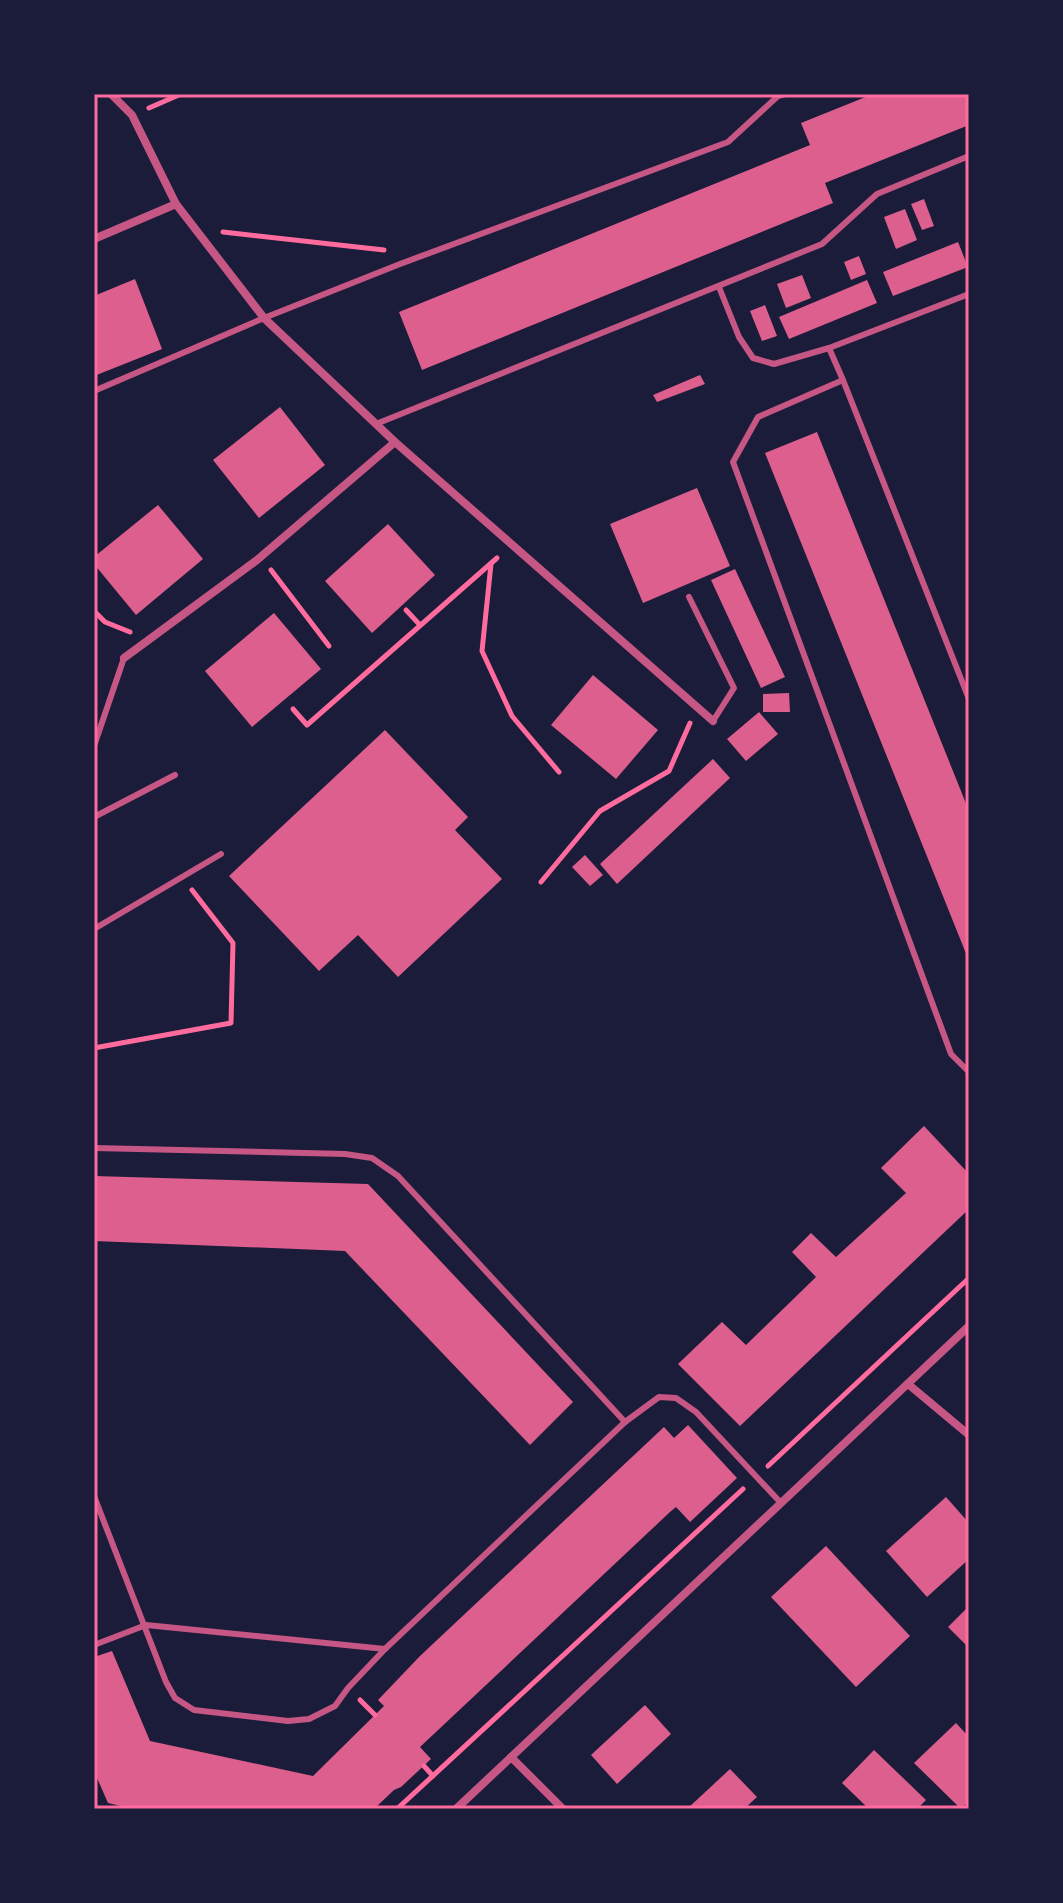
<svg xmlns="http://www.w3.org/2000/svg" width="1063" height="1903" viewBox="0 0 1063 1903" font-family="Inter,sans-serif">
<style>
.building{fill:#dd5f8e}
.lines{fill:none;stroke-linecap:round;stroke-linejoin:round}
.path{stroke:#ff6b9d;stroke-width:5}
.service{stroke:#c65784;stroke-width:6}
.minor{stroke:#c65784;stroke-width:8}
.neatline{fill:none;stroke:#ff6b9d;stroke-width:3}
</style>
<rect width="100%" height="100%" fill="#1b1b3a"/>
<g class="building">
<path d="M873 94H969V125L825 183 833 203 422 370 399 312 810 145 801 123Z"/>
<path d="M924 199 934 226 922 230 911 204Z"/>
<path d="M905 209 917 240 896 249 884 217Z"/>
<path d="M958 242 968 267 893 296 883 272Z"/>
<path d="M859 256 866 274 851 280 844 262Z"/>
<path d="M802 275 811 298 786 308 777 284Z"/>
<path d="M135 279 162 349 94 376V296Z"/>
<path d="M867 280 877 303 789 339 779 317Z"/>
<path d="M765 305 777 336 762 341 750 311Z"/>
<path d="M700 375 705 384 657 402 653 395Z"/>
<path d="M280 407 325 465 259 518 213 460Z"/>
<path d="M817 432 969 811V961L765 453Z"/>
<path d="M697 488 730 566 643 603 610 524Z"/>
<path d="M158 505 203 559 136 615 94 564V557Z"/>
<path d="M388 524 435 575 372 633 325 581Z"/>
<path d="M735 569 785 677 761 688 711 580Z"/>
<path d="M274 613 321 669 252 727 205 671Z"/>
<path d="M593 675 658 730 616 779 551 725Z"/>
<path d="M789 693 790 712H763V694Z"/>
<path d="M759 712 778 734 746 761 727 739Z"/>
<path d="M385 730 468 817 455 830 502 879 398 977 358 935 319 971 229 876Z"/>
<path d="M713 759 730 778 617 884 600 864Z"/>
<path d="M585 855 603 875 590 886 572 867Z"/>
<path d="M924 1126 969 1174V1209L740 1426 678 1364 722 1322 746 1345 816 1277 792 1252 811 1233 836 1257 906 1193 881 1168Z"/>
<path d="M94 1176 368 1184 573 1402 530 1445 345 1251 94 1241Z"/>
<path d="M688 1425 737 1478 690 1522 676 1507 670 1512 420 1747 431 1759 401 1787 394 1790 374 1809H133L108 1803 94 1771V1657L112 1651 150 1741 313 1776 384 1706 378 1700 420 1656 664 1427 674 1438Z"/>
<path d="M946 1497 969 1523V1559L927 1597 886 1551Z"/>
<path d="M826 1546 910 1636 856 1687 771 1597Z"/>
<path d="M969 1606V1648L948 1627Z"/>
<path d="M645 1705 671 1734 617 1784 591 1755Z"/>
<path d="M956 1723 969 1737V1801L961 1809 914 1763Z"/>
<path d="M874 1750 926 1800 917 1809H869L842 1783Z"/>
<path d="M730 1769 757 1797 744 1809H687Z"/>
</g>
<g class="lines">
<g class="path">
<path d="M149 108 181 94"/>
<path d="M223 232 384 250"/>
<path d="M491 564 482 651 512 716 559 772"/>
<path d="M271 570 329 646"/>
<path d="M406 610 420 625"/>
<path d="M94 611 105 622 130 632"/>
<path d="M293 709 307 725 497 558"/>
<path d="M541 882 600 811 669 771 690 723"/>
<path d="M94 1048 231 1023 233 943 192 890"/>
<path d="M768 1466 969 1278"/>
<path d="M360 1700 375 1715"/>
<path d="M424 1766 433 1776"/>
<path d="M397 1809 743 1489"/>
</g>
<g class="service">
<path d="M719 287 739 337 753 358 774 364 829 348 969 294"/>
<path d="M829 348 843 380"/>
<path d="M94 391 264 318 400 264 728 142 778 96 785 94"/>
<path d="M376 424 822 244 877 194 969 156"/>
<path d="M689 597 734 688 713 721"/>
<path d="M969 699 843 380 758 417 733 462 951 1054 969 1072"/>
<path d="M94 746 124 658"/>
<path d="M94 817 175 775"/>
<path d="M94 929 221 854"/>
<path d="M94 1148 345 1154 372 1158 398 1176 625 1422"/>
<path d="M94 1496 166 1682 175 1698 194 1710 288 1721 309 1719 335 1706 348 1688 385 1649 625 1422 659 1397 676 1398 696 1412 781 1503"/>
<path d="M94 1645 146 1625 385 1649"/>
</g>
<g class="minor">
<path d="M111 94 132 115 176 204 264 318 395 442 713 721"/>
<path d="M94 239 176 204"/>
<path d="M124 658 257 560 395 442"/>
<path d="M908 1384 969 1435"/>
<path d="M511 1757 563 1809"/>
<path d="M456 1809 969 1326"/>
</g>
</g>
<rect width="1063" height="1903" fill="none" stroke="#1b1b3a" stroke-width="192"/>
<rect x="96" y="96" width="871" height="1711" class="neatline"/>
</svg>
